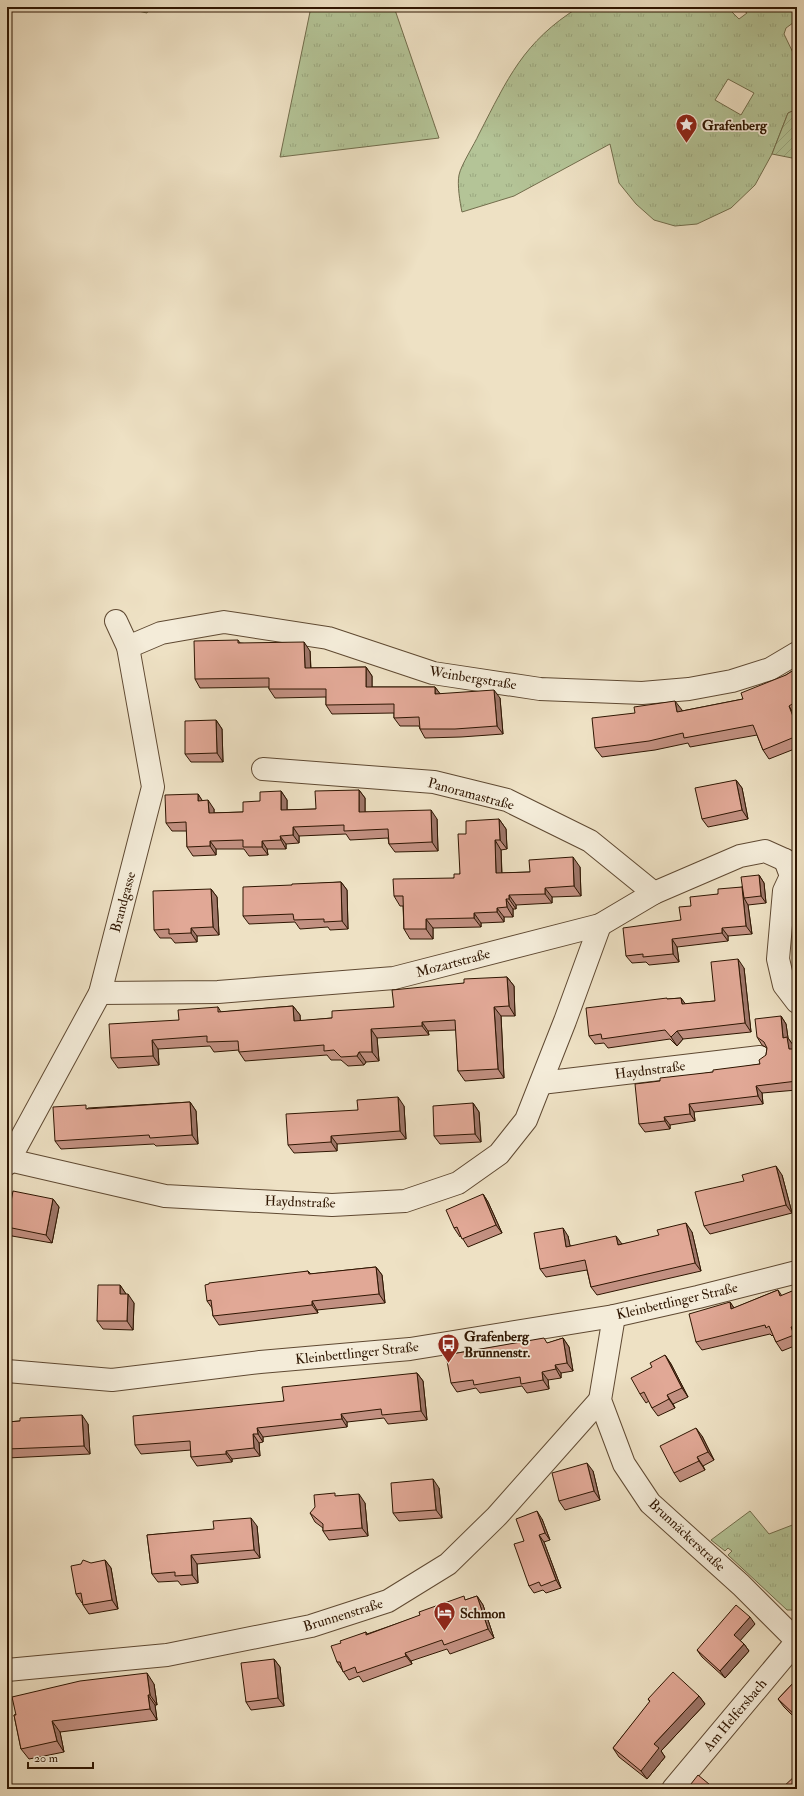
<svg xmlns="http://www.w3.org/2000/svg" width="804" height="1796" viewBox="0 0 804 1796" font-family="'IM FELL Double Pica',serif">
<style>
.grass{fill:url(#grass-tufts);stroke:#726d4c;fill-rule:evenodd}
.forest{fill:url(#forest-firs);stroke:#726d4c}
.garden{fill:url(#garden-furrows);stroke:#726d4c}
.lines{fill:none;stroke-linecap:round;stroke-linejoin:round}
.minor-casing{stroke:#5f4932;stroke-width:24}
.tertiary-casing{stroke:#5f4932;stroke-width:24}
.minor{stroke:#f4ecd9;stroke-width:22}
.tertiary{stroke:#f4ecd9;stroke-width:22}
.wall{fill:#c29081;stroke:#2f1602}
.shaded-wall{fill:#9e7669;stroke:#2f1602}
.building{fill:#e1a896;stroke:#2f1602}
.labels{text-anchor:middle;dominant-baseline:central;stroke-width:3.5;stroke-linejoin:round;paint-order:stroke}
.poi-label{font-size:14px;font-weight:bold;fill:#2f1602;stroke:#f4ecd9;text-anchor:start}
.street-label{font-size:14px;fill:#2f1602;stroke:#f4ecd9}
</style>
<defs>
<pattern id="grass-tufts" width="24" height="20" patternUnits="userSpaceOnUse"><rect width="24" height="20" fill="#b4c497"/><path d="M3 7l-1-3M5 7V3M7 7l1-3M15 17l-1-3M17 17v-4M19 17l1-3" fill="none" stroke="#9ba880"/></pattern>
<pattern id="forest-firs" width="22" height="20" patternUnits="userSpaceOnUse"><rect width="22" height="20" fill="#b4c497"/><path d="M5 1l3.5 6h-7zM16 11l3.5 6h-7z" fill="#9ba880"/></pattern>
<pattern id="garden-furrows" width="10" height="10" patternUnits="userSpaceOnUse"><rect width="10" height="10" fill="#b4c497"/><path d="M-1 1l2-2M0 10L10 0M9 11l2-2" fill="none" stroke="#9ba880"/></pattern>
</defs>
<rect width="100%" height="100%" fill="#eee1c4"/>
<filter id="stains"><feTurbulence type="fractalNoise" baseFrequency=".005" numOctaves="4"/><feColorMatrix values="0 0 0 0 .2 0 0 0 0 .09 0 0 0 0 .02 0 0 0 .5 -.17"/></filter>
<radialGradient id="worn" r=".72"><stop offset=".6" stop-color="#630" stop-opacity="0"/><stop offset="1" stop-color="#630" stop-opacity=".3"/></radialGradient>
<g class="grass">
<path d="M311 7H394L439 138 280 157Z"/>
<path d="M579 7H727L739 19 747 13 739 7H797V20L786 28 784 34 797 61V109L788 113 772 154 755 185 731 208 697 224 675 226 654 220 636 204 619 183 610 144 514 196 462 212C460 203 457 184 459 175 461 165 474 145 479 134 508 78 523 42 579 7ZM728 79 754 93 741 115 715 100Z"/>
<path d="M750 1511 769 1534 795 1524 797 1525V1610H787L728 1555 732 1551 728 1548 725 1551 711 1540Z"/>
</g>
<path class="forest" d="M121 7H150L147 13Z"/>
<path class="garden" d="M797 109V159L772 154 788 113Z"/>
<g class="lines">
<defs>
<g id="minor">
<path d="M128 647 161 633 224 622 328 638 433 673 540 689 642 693 689 689 732 681 770 669 797 653"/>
<path d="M263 769 434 782 507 800 590 841 654 893"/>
<path d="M785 860 791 876 784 891 778 959 784 985 797 1002"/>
<path d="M100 993 218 992 394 978 600 925 654 893 740 856 765 851 785 860"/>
<path d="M541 1083 760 1057"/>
<path d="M9 1160 165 1196 332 1205 405 1201 458 1183 499 1154 526 1120 565 1021 600 925"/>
<path d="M7 1164 100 993 153 787 128 647 116 621"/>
<path d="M614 1316 600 1400 624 1464 650 1503 741 1585 797 1641"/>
<path d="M7 1670 167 1655 311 1626 388 1601 448 1564 497 1516 600 1400"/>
<path d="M673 1789 797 1641"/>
</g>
<path id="tertiary" d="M7 1371 112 1380 260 1362 410 1349 614 1316 698 1297 797 1272"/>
</defs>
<use href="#minor" class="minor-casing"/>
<use href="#tertiary" class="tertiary-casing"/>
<use href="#minor" class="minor"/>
<use href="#tertiary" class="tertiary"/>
</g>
<g class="wall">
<path d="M238 640 240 643 310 651 311 668 366 667 372 676V687H435L440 694 500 698 503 734 461 737 425 738 420 729 419 726H400L394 718V713L332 714 326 705V697L275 698 269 689V687L200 688 195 679Z"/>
<path d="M797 668V715L795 716 797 720V748L769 759 763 750 757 735 690 747 688 743 655 750 602 757 595 748 682 710V711L743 699 786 675Z"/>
<path d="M216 720 222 729 223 762H191L185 754Z"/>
<path d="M736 780 742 788 748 819 708 827 702 819Z"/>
<path d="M359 790 365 798V812L437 819 438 851 395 852 389 844 388 838 350 840 346 834 299 836V843L286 844V849H267L268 855 249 856 244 849H216V855L193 856 187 847V831H172L166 823 198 794 202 801 214 809V813L243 812 260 801 281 791 287 800V810L316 809Z"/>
<path d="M499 819 506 829 507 849 501 850 502 873 530 872 580 867 581 896 552 897V903L516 905V909H513V917H504V922L481 923V927L433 928V939H410L404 929 403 906H400L394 896 454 878 460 874 466 834Z"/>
<path d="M759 875 764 883 766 903 748 905 752 934 728 936V941L677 947 679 962 649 965 646 962 632 963 626 956 681 920 691 906 718 894 742 887Z"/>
<path d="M341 882 347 890 348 929 330 930 328 927 300 929 295 922 249 924 243 916 292 885Z"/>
<path d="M211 889 217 897 219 935 197 936V942L175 943 171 938H160L154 930Z"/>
<path d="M744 968 751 1032 683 1039 677 1046 670 1039 608 1048 604 1043 595 1044 589 1036 668 999 681 998 685 1004 715 1001Z"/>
<path d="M507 977 514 986 515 1016H501L504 1078 465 1081 458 1071 456 1030 428 1031 429 1035 377 1038 379 1061 366 1062 364 1065 348 1066 341 1060H331L327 1055 245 1061 239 1052V1050L214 1052 210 1046 158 1049 159 1065 118 1068 111 1058 179 1020 218 1007 221 1012 293 1006 300 1015V1021L332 1018 394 1007 464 983Z"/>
<path d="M781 1016 786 1024 788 1038 793 1045V1049H797V1090L762 1093 763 1104 694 1112 695 1121 670 1125V1129L645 1132 639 1124 660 1081 760 1064 766 1055 767 1048 762 1045 757 1037Z"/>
<path d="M190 1102 196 1111 198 1144 156 1146 154 1144 61 1149 55 1141 88 1108Z"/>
<path d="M473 1103 479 1112 481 1142 440 1144 434 1136Z"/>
<path d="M404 1106 406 1139 337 1144V1151L294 1153 288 1145 358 1110Z"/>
<path d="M782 1175 792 1213 710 1234 704 1226Z"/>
<path d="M483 1194 488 1202 502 1233 468 1247 461 1236 460 1237 454 1228Z"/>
<path d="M53 1199 59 1207 52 1243 12 1236 7 1228V1223Z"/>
<path d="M692 1232 701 1271 597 1295 591 1287 587 1270 546 1277 540 1269 568 1236 570 1246 622 1244Z"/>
<path d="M376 1267 382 1275 385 1303 317 1310 318 1313 219 1325 213 1316 212 1308 207 1301 308 1271 311 1274Z"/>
<path d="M120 1285 126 1294 134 1303 133 1330 103 1329 97 1321Z"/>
<path d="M797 1289V1336H796L797 1345 782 1351 776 1342 773 1335 772 1336 770 1334 702 1350 696 1342 730 1302 734 1308 778 1290 782 1296Z"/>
<path d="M563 1338 569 1347 573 1371 561 1373V1378L548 1380 549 1389 527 1393 522 1386 480 1393 476 1388 457 1392 451 1383 548 1343Z"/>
<path d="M665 1355 671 1364 688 1397 673 1404 675 1408 658 1416 652 1408 649 1401 646 1403 640 1394 652 1367Z"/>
<path d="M417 1373 423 1381 427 1420 388 1424 384 1418 347 1422V1427L263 1437V1442L259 1443 260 1456 232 1459V1462L197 1466 191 1457V1450L141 1454 135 1445 284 1401Z"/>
<path d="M20 1421 88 1424 90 1454 7 1458V1422Z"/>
<path d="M702 1436 714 1460 703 1466 705 1470 680 1482 674 1473Z"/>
<path d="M593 1471 600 1500 565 1510 559 1501Z"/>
<path d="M439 1488 442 1518 399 1521 393 1513Z"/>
<path d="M337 1496 365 1503 368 1536 329 1540 323 1531V1528L315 1522 310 1513Z"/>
<path d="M542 1519 550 1540 544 1542 561 1588 546 1593 543 1590 534 1593 529 1586 524 1541Z"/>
<path d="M257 1526 260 1558 197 1564 198 1583 181 1585 178 1581 158 1582 152 1574 147 1535Z"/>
<path d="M105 1560 111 1568 118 1609 89 1614 83 1605V1603H82L76 1594Z"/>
<path d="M477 1596 483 1605 494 1638 450 1654 447 1649 411 1661 412 1664 363 1682 359 1676 349 1680 337 1662 341 1643 366 1632 367 1634Z"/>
<path d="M755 1624 740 1640 744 1644 749 1651 725 1678 702 1657 697 1650Z"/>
<path d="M274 1659 280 1667 284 1706 251 1710 246 1702Z"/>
<path d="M797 1679V1720L784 1707 778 1699Z"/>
<path d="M154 1684 157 1705H155L157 1720 60 1732 64 1752 29 1759 21 1749 14 1715Z"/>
<path d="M699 1696 705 1704 661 1751 665 1757 647 1779 619 1757 613 1748 650 1702 648 1699Z"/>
</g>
<g class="shaded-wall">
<path d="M304 642 310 651 311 677 305 668Z"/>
<path d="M366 667 372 676V696L366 687Z"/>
<path d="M435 687 441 695 435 694Z"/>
<path d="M494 690 500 698 503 734 497 726Z"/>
<path d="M675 701 682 710 684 721 677 712Z"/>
<path d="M789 706 795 716 797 720V727Z"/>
<path d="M216 720 222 729 223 762 217 753Z"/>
<path d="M736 780 742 788 748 819 742 810Z"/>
<path d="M359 790 365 798V820L359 812Z"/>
<path d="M281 791 287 800V818L281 810Z"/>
<path d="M198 794 204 803 198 801Z"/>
<path d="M208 800 214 809V822L209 813Z"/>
<path d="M431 810 437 819 438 851 432 842Z"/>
<path d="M499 819 506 829 507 849 500 840Z"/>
<path d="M293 827 299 836V843L293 835Z"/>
<path d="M280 836 286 844V849L281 840Z"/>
<path d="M495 840 501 850 502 883 496 873Z"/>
<path d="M210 841 216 849V855L210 846Z"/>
<path d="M262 841 267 849 268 855 262 847Z"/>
<path d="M573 857 580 867 581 896 574 886Z"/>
<path d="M759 875 764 883 766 903 761 896Z"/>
<path d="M341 882 347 890 348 929 342 921Z"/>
<path d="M742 887 744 898 748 905 752 934 746 926Z"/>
<path d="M545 888 552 897V903L545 894Z"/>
<path d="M211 889 217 897 219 935 213 927Z"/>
<path d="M509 895 516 905V909L509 899Z"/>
<path d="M506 899 513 909V917L507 907Z"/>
<path d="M497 908 504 917V922L497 912Z"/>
<path d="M474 913 481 923V927L474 918Z"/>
<path d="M426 919 433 928V939L426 929Z"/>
<path d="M191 928 197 936V942L191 933Z"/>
<path d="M722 928 728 936V941L722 933Z"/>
<path d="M672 939 677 947 679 962 673 954Z"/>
<path d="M738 959 744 968 751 1032 745 1023Z"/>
<path d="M507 977 514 986 515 1016 509 1006Z"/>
<path d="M681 998 687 1006 682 1004Z"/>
<path d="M293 1006 300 1015 301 1031 294 1021Z"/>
<path d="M494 1007 501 1016 504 1078 498 1069Z"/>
<path d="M781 1016 786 1024 788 1038 793 1045 795 1056 789 1049 783 1038Z"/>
<path d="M422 1022 428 1031 429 1035 422 1026Z"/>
<path d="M371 1029 377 1038 379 1061 372 1052Z"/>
<path d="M677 1031 683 1039 677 1046 671 1037Z"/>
<path d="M152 1040 158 1049 159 1065 153 1056Z"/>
<path d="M359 1052 366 1062 364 1065 357 1056Z"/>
<path d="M756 1086 762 1093 763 1104 758 1096Z"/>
<path d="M398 1097 404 1106 406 1139 400 1131Z"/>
<path d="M190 1102 196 1111 198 1144 192 1135Z"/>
<path d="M473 1103 479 1112 481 1142 475 1134Z"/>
<path d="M689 1104 694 1112 695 1121 690 1114Z"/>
<path d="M664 1117 670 1125V1129L665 1121Z"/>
<path d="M331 1136 337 1144V1151L331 1142Z"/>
<path d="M776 1166 782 1175 792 1213 786 1205Z"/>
<path d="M483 1194 488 1202 502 1233 496 1225Z"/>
<path d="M53 1199 59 1207 52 1243 46 1235Z"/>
<path d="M686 1223 692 1232 701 1271 695 1263Z"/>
<path d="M563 1228 568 1236 572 1255 566 1247Z"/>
<path d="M616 1236 622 1244 618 1245Z"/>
<path d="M376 1267 382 1275 385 1303 379 1294Z"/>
<path d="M120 1285 126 1294V1303L120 1294Z"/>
<path d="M128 1294 134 1303 133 1330 127 1321Z"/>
<path d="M312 1301 317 1310 318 1313 312 1305Z"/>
<path d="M730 1302 736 1311 731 1309Z"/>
<path d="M791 1327 796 1336 797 1340 794 1335Z"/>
<path d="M563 1338 569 1347 573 1371 567 1363Z"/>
<path d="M665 1355 671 1364 688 1397 682 1388Z"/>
<path d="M555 1365 561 1373V1378L556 1369Z"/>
<path d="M542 1372 548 1380 549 1389 543 1380Z"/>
<path d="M417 1373 423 1381 427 1420 421 1411Z"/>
<path d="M667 1395 673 1404 675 1408 669 1399Z"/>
<path d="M341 1414 347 1422V1427L342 1419Z"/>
<path d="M82 1415 88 1424 90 1454 84 1446Z"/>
<path d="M257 1428 263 1437V1442L258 1434Z"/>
<path d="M696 1428 702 1436 714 1460 708 1452Z"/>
<path d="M253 1434 259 1443 260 1456 254 1448Z"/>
<path d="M226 1451 232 1459V1462L226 1454Z"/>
<path d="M697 1457 703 1466 705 1470 699 1461Z"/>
<path d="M587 1463 593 1471 600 1500 594 1491Z"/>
<path d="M433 1479 439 1488 442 1518 436 1510Z"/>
<path d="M359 1494 365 1503 368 1536 362 1528Z"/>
<path d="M537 1511 542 1519 550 1540 545 1533Z"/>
<path d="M251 1518 257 1526 260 1558 254 1550Z"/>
<path d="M539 1535 544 1542 561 1588 556 1580Z"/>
<path d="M191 1555 197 1564 198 1583 192 1575Z"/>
<path d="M105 1560 111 1568 118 1609 112 1600Z"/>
<path d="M477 1596 483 1605 494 1638 488 1629Z"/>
<path d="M7 1597 9 1629 7 1626Z"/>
<path d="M750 1617 755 1624 739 1642 734 1635Z"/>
<path d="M744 1644 749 1651 725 1678 720 1671Z"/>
<path d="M405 1653 411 1661 412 1664 406 1656Z"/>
<path d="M274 1659 280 1667 284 1706 278 1698Z"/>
<path d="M147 1673 154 1684 157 1705 150 1695Z"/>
<path d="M148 1695 155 1705 157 1720 150 1709Z"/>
<path d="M699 1696 705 1704 661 1751 665 1757 647 1779 641 1771 654 1744Z"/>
<path d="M52 1721 60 1732 64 1752 57 1741Z"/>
</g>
<g class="building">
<path d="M238 640V643L304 642 305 668 366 667V687H435V694L494 690 497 726 455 729H420L419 717 394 718V704L326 705V689H269V678L195 679 194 641Z"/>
<path d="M797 668V701L789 706 797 727V736L763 750 753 725 684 738 683 733 649 741 595 748 592 718 635 713 634 707 675 701 677 712 743 699 741 693 786 675Z"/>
<path d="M216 720 217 753 185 754V721Z"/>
<path d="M736 780 742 810 702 819 695 788Z"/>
<path d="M359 790V812L431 810 432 842 389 844 388 829 344 831V825L293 827V835L280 836 281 840 262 841V847H243V840L210 841V846L187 847 186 822 166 823 165 795 198 794V801L208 800 209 813 243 812V802L260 801V792L281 791V810L316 809 315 791Z"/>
<path d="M499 819 500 840H495L496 873 530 872 529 860 573 857 574 886 545 888V894L509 895V899H506L507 907 497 908V912L474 913V918L426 919V929H404L403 896H394L393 879 454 878V874H460L458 834H466V821Z"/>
<path d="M759 875 761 896 744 898 741 877Z"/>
<path d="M341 882 342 921 324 922V919L294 920 293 914 243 916V887L292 885V884Z"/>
<path d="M742 887 746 926 722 928V933L672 939 673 954 643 957V954L626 956 623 928 681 920 679 907 691 906 690 897 718 894V889Z"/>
<path d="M211 889 213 927 191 928V933L169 934V929L154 930 153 891Z"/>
<path d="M738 959 745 1023 677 1031 671 1037 665 1030 602 1039 601 1034 589 1036 586 1008 667 998V999L681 998 682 1004 715 1001 711 962Z"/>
<path d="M507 977 509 1006 494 1007 498 1069 458 1071 455 1020 422 1022V1026L371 1029 372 1052H359L357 1056 341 1057 334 1050 324 1051V1045L239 1052 238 1041 207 1042V1036L152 1040 153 1056 111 1058 109 1024 179 1020 178 1010 218 1007V1012L293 1006 294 1021 332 1018V1011L394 1007 392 990 464 983V979Z"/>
<path d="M781 1016 783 1038 787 1037 789 1049H797V1081L756 1086 758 1096 689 1104 690 1114 664 1117 665 1121 639 1124 635 1084 660 1081V1078L713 1072V1070L760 1064 759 1060 766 1055 767 1048 764 1042 757 1037 755 1019Z"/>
<path d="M398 1097 400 1131 331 1136V1142L288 1145 286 1114 358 1110 357 1100Z"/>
<path d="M190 1102 192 1135 150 1138 149 1135 55 1141 53 1107 86 1105V1109Z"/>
<path d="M473 1103 475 1134 434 1136 433 1106Z"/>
<path d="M776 1166 786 1205 704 1226 695 1192 744 1181 742 1175Z"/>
<path d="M13 1191 53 1199 46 1235 7 1227V1223Z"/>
<path d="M483 1194 496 1225 462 1239 457 1227 454 1228 446 1210Z"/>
<path d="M686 1223 695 1263 591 1287 585 1260 540 1269 534 1233 563 1228 566 1247 616 1236 618 1245 659 1235 657 1230Z"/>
<path d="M376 1267 379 1294 312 1301V1305L213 1316 211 1300 207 1301 205 1285 209 1284V1283L308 1271 309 1274Z"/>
<path d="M98 1285H120V1294H128L127 1321H97Z"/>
<path d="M797 1289V1325L791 1327 794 1335 776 1342 769 1326 766 1328 765 1325 696 1342 689 1314 730 1302 731 1309 778 1290 780 1296Z"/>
<path d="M544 1338 547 1343 563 1338 567 1363 555 1365 556 1369 542 1372 543 1380 521 1384 520 1377 474 1385 473 1380 451 1383 446 1355Z"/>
<path d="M665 1355 682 1388 667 1395 669 1399 652 1408 644 1392 640 1394 631 1378 652 1367 650 1363Z"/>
<path d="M417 1373 421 1411 382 1415 381 1409 341 1414 342 1419 257 1428 258 1434H253L254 1448 226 1451V1454L191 1457 190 1441 135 1445 133 1416 284 1401 282 1387Z"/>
<path d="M82 1415 84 1446 7 1449V1422L20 1421V1418Z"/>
<path d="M696 1428 708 1452 697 1457 699 1461 674 1473 660 1446Z"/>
<path d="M587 1463 594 1491 559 1501 552 1473Z"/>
<path d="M433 1479 436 1510 393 1513 391 1483Z"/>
<path d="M335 1493V1496L359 1494 362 1528 323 1531V1524L310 1513 315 1507 314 1495Z"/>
<path d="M537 1511 545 1533 539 1535 556 1580 541 1586 539 1582 529 1586 514 1544 524 1541 516 1519Z"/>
<path d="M251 1518 254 1550 191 1555 192 1575 175 1576V1572L152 1574 147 1535 214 1529 213 1521Z"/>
<path d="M83 1560 91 1563 105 1560 112 1600 83 1605 81 1593 76 1594 71 1566 81 1564Z"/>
<path d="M464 1596 465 1600 477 1596 488 1629 444 1645 442 1640 405 1653 406 1656 357 1673 355 1667 343 1672 340 1662H337L331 1646 341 1643 340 1641 366 1632V1635L420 1615 419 1612Z"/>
<path d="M736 1605 750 1617 734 1635 744 1644 720 1671 697 1650Z"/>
<path d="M274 1659 278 1698 246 1702 241 1663Z"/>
<path d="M673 1672 699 1696 654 1744 659 1748 641 1771 613 1748 650 1701 648 1699Z"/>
<path d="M147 1673 150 1695H148L150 1709 52 1721 57 1741 21 1749 14 1715H16L12 1697 80 1681Z"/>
<path d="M797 1679V1717L778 1699Z"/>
<path d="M797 1774V1789H781Z"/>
<path d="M698 1775 715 1789H687Z"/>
<path d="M584 1785 590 1789H582Z"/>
</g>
<defs>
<symbol id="sight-pin" viewBox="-11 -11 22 30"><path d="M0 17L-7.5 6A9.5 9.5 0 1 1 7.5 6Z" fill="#8f2418" stroke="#f4ecd9"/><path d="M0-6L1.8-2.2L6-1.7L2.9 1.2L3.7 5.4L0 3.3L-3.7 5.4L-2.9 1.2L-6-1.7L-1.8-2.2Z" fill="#fff"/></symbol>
<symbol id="bus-pin" viewBox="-11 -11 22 30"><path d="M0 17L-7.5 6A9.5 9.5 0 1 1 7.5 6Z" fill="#8f2418" stroke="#f4ecd9"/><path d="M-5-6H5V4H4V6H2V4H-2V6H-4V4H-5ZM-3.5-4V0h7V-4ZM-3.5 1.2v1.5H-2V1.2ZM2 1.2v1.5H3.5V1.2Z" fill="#fff"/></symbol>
<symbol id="hotel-pin" viewBox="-11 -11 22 30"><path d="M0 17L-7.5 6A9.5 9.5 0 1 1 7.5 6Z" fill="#8f2418" stroke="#f4ecd9"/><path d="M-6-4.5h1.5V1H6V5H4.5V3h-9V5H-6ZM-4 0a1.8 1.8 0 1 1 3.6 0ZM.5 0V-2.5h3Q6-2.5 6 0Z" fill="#fff"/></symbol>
</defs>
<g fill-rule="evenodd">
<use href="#sight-pin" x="674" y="112" width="25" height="34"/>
<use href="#bus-pin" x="436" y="1332" width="25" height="34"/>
<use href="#hotel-pin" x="432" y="1600" width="25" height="34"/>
</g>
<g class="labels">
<g class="poi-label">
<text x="702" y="125">Grafenberg</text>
<text x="464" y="1336">Grafenberg<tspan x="464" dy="16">Brunnenstr.</tspan></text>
<text x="460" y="1613">Schmon</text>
</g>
<g class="street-label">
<text transform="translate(473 678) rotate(9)">Weinbergstraße</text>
<text transform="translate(471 794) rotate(15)">Panoramastraße</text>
<text transform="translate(123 902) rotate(-75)">Brandgasse</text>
<text transform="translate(453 963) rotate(-15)">Mozartstraße</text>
<text transform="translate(650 1070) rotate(-7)">Haydnstraße</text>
<text transform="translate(300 1202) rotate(2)">Haydnstraße</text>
<text transform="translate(677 1301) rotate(-13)">Kleinbettlinger Straße</text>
<text transform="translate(357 1353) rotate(-6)">Kleinbettlinger Straße</text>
<text transform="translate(687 1535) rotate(43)">Brunnäckerstraße</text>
<text transform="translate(343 1615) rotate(-17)">Brunnenstraße</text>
<text transform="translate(735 1715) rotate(-50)">Am Helfersbach</text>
</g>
</g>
<rect width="804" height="1796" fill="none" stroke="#eee1c4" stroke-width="24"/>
<rect x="8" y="8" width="788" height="1780" fill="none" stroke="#2f1602" stroke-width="2"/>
<rect x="12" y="12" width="780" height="1772" fill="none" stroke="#2f1602"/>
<path d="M28 1762v6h65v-6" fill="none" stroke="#2f1602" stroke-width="2"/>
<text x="34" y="1762" font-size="12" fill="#2f1602" stroke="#f4ecd9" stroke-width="3" paint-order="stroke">20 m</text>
<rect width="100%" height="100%" filter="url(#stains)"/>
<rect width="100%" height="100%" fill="url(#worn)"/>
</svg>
